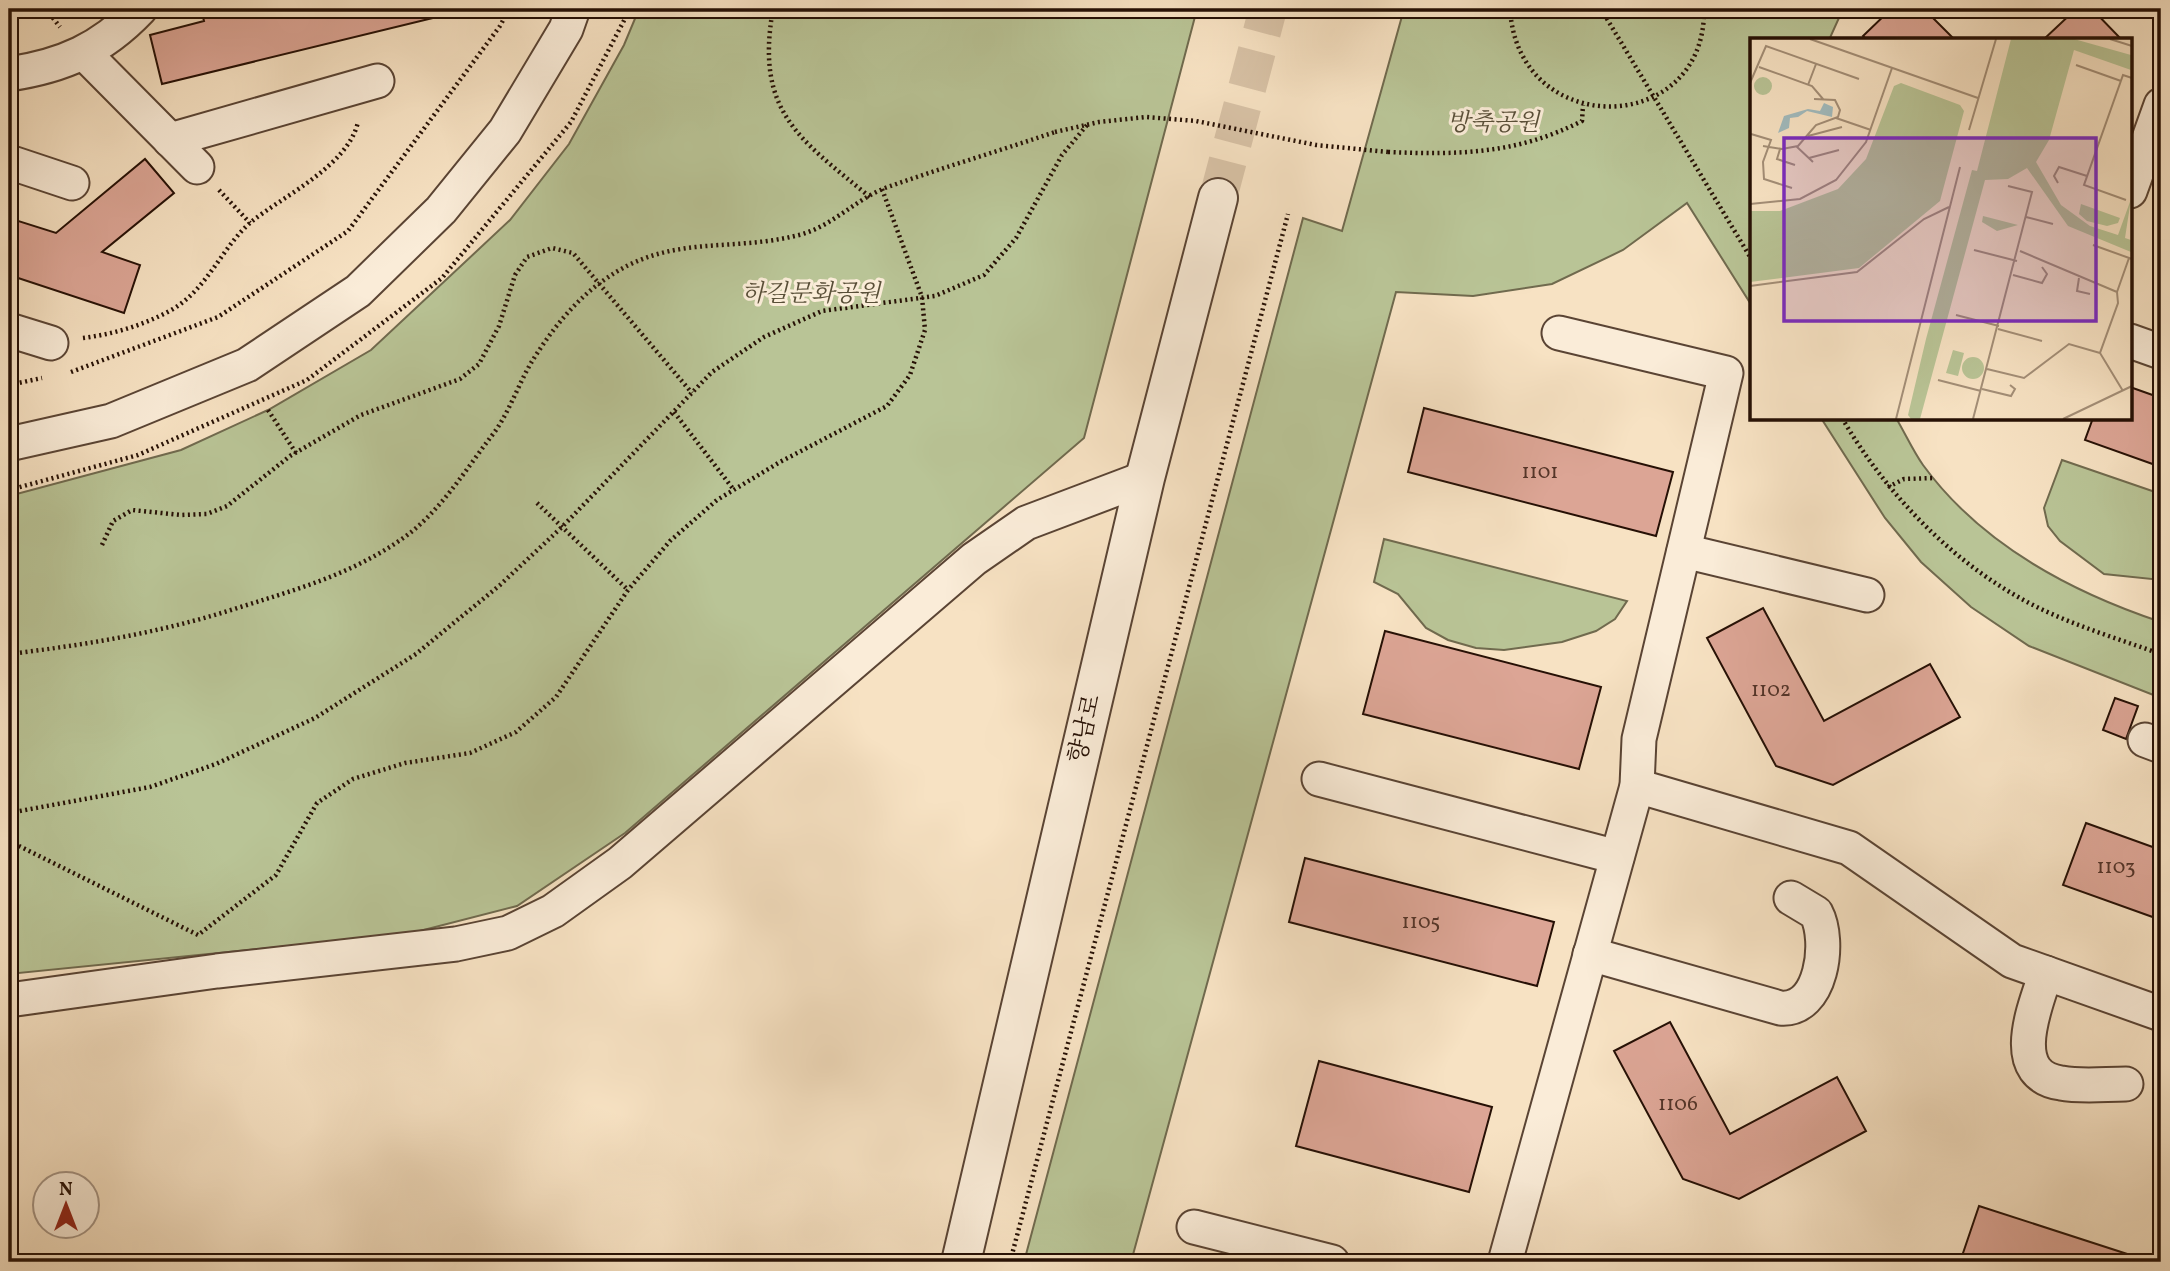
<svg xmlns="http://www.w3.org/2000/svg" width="2170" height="1271" viewBox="0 0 2170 1271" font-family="Vollkorn,'Noto Serif KR',serif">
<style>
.green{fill:#b9c496;stroke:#706a4e;stroke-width:2}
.building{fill:#dca595;stroke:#261005;stroke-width:2}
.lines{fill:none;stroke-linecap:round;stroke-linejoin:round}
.tertiary-tunnel{stroke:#d8c2a6;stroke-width:38;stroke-dasharray:38 19;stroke-linecap:butt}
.minor-casing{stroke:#5a4434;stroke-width:37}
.tertiary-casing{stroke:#5a4434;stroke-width:42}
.path{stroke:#261005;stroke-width:4.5;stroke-dasharray:2 3.5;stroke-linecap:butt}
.minor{stroke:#faecd8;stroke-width:33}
.tertiary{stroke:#faecd8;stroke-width:38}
.path-bridge{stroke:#261005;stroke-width:4.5;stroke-dasharray:2 3.5;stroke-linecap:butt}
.labels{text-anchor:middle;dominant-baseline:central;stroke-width:6;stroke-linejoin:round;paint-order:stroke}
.number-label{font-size:21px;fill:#543529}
.park-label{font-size:24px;font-style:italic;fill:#594f38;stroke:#faecd8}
.street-label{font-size:24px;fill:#261005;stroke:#faecd8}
.inset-road{fill:none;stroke:#a38e77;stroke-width:2}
.view{fill:#7b2cbf;fill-opacity:0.15;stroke:#7b2cbf;stroke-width:3.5}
.inset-edge{fill:none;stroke:#261005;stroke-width:3.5}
</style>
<rect width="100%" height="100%" fill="#f7e2c3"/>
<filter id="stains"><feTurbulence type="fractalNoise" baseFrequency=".00286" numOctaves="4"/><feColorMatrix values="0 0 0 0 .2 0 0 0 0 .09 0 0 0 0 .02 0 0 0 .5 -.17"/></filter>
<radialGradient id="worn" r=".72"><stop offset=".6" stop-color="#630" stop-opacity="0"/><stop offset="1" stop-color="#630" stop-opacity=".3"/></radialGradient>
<g class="green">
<path d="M639 9H1197L1084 438 625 833 517 906 408 934 9 974V496L181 450 268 410 371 350 510 220 569 144 624 45Z"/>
<path d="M1404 9H1843L1829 40H1752V306L1687 203 1623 250 1552 284 1473 296 1396 292 1131 1262H1024L1303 218 1342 231Z"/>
<path d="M1821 418H1896C1905 433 1913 451 1923 465 1980 543 2071 592 2161 622V698L2029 646 1971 607 1921 562 1885 518Z"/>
<path d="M2062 460 2161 494V580L2104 574 2060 541 2048 526 2044 508Z"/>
<path d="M1384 539 1627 601 1615 619 1596 631 1562 642 1504 650 1476 648 1448 640 1426 628 1398 594 1374 582Z"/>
</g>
<g class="building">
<path d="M201 9H435L437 17 162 84 150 35 204 21Z"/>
<path d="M1891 9H1924L1955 40H1867L1863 36Z"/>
<path d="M2076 9H2092L2122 40H2043Z"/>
<path d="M145 159 174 193 102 252 140 265 124 313 9 275V218L56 233Z"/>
<path d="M2130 387 2161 398V467L2085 440 2093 418H2130Z"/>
<path d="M1424 408 1673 472 1656 536 1408 472Z"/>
<path d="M1763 608 1824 721 1930 664 1960 717 1833 785 1776 766 1707 638Z"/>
<path d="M1385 631 1601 687 1579 769 1363 714Z"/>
<path d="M2115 698 2138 706 2126 739 2103 730Z"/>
<path d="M2086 823 2161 850V920L2063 885Z"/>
<path d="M1305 858 1554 922 1537 986 1289 922Z"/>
<path d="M1670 1022 1730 1134 1837 1077 1866 1131 1739 1199 1683 1179 1614 1051Z"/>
<path d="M1319 1061 1492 1107 1469 1192 1296 1146Z"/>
<path d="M1979 1206 2152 1262H1960Z"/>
</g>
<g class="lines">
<path class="tertiary-tunnel" d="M1218 198 1268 9"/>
<defs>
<g id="minor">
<path d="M84 53 197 167"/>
<path d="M9 74C63 66 102 49 140 9"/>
<path d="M170 140 377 81"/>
<path d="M9 162 72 183"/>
<path d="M2130 191 2161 105"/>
<path d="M9 330 51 343"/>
<path d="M2130 341 2161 352"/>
<path d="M9 444 111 421 247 365 358 291 441 210 505 131 566 29 573 9"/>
<path d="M1684 551 1867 595"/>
<path d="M2145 740 2161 746"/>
<path d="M1319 779 1617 857"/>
<path d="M1637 786 1849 848 2012 961 2161 1014"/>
<path d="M1590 954 1780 1008C1822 1012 1831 941 1816 913L1791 898"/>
<path d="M2046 973C2036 1004 2005 1075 2061 1083 2082 1087 2105 1084 2126 1084"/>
<path d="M9 1000 217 971 456 944 508 933 553 911 620 863 974 559 1026 523 1145 478"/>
<path d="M1194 1227 1332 1262"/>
<path d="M1505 1262 1637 786 1639 739 1726 373 1559 333"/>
</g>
<path id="tertiary" d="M961 1262 1145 478 1218 198"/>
</defs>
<use href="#minor" class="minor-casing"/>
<use href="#tertiary" class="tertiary-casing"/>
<g class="path">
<path d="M46 9 60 27"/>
<path d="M773 9C755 111 798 138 870 197"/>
<path d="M1510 9C1518 141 1706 137 1704 9"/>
<path d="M1601 9 1752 260"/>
<path d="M1388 152C1460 155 1517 154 1582 121L1583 105"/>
<path d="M219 190 250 223"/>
<path d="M83 338C114 334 145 325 173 309 208 288 222 247 251 222 283 196 348 166 358 122"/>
<path d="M71 372 218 317 348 231 500 26 509 9"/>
<path d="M9 385 42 378"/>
<path d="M268 410 296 453"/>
<path d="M674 412 734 490"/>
<path d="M1842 418C1888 497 1958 569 2041 609 2079 627 2121 640 2161 654"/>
<path d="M1888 487 1904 479 1935 478"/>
<path d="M9 490 138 455 307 380 442 278 571 122 630 9"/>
<path d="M537 503 628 590"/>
<path d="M102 545 113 521 132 510 181 515 207 514 227 506 290 456 361 415 460 379 479 364 499 326 515 275 527 257 552 248 573 253 692 393"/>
<path d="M9 654C85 645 158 633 231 610 294 590 352 575 406 536 440 511 465 471 490 438 508 416 517 387 531 363 550 332 574 301 604 280 669 233 729 253 799 235 831 227 855 200 885 188 941 168 999 151 1055 132"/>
<path d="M9 813 150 787 216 764 315 718 416 654 500 585 562 527 712 372 764 337 822 311 935 296 984 275 1016 238 1062 155 1087 125"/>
<path d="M9 841 198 935 276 875 317 803 353 779 405 763 470 753 516 732 556 697 628 590 670 541 717 500 780 462 887 406 910 375 925 330 922 297 882 189"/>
<path d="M1010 1262 1288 214"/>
</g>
<use href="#minor" class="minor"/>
<use href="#tertiary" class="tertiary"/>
<path class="path-bridge" d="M1055 132 1099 122 1146 117 1196 121 1316 145 1388 152"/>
</g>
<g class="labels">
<g class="number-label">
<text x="1540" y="472">1101</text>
<text x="1771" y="690">1102</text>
<text x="2116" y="867">1103</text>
<text x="1421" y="922">1105</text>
<text x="1678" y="1104">1106</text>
</g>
<g class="park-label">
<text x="1493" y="124">방축공원</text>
<text x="811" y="295">하길문화공원</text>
</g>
<g class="street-label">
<text transform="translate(1086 729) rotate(-77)">향남로</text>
</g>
</g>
<g transform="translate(1750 38)">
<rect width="382" height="382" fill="#f7e2c3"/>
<path d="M261 1H324L381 17V32L324 12 299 102 286 124 311 167 340 188 368 197 381 161 375 200 381 202V214L318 188 277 130 258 141 235 142 170 381H161L158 377 176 301 222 132 227 133ZM4 48a9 9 0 1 1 18 0a9 9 0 1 1-18 0ZM151 45 210 67 214 73 190 163 109 230 0 244V173H30L88 151 116 121 144 48ZM331 166 370 180 368 185 357 188 337 183 329 176ZM233 178 268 187 247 193 232 184ZM203 312 214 315 208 338 196 335ZM212 330a11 11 0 1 1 22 0a11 11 0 1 1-22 0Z" fill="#b9c496"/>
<path d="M74 65 83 69 82 79 57 73 48 79 40 80 39 90 28 95 34 78 58 71 70 73Z" fill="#a1bbbe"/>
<path class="inset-road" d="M60 1 228 60M360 1 382 8M326 27 371 43M9 29 62 48 73 61M0 45 16 8 109 41M58 47 66 26M86 80 121 92M219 92 246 1M1 96 21 102 13 124 14 141 42 150M58 98 92 89M13 108 32 111 48 108 66 87 88 79 90 72 85 62 64 61M46 108 63 124M30 111 27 121 45 127M59 120 89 112M308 145 304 138 309 129 337 138M376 162 334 147 373 37 382 40M0 166 50 161 86 142 116 104 142 30M276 179 303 186M343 207 382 221M224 212 267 223M270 213 367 254 368 265 350 315 373 353M263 237 292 245 297 236 292 229M329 240 327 253 340 256M0 248 107 234 174 181 199 169M367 254 379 220M206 277 249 288M248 291 292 303M237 331 274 340 319 306 350 315M188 342 231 353M232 351 261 358 265 351 260 347M146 381 210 129M223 381 282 154 258 148M313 381 382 348"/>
<path class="view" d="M34 100H346V283H34Z"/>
<rect width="382" height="382" class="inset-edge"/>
</g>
<rect width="2170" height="1271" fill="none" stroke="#f7e2c3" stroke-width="35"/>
<rect x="10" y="10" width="2149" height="1250" fill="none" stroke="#261005" stroke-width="3.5"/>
<rect x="18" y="18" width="2135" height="1236" fill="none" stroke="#261005" stroke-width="2"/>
<g transform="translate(66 1205)"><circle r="33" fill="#faecd8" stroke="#a59484" stroke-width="2"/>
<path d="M0-5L12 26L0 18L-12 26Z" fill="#8f2418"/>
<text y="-10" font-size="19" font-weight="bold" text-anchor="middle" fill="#261005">N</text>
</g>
<rect width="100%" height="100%" filter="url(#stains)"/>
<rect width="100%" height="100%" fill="url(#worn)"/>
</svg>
